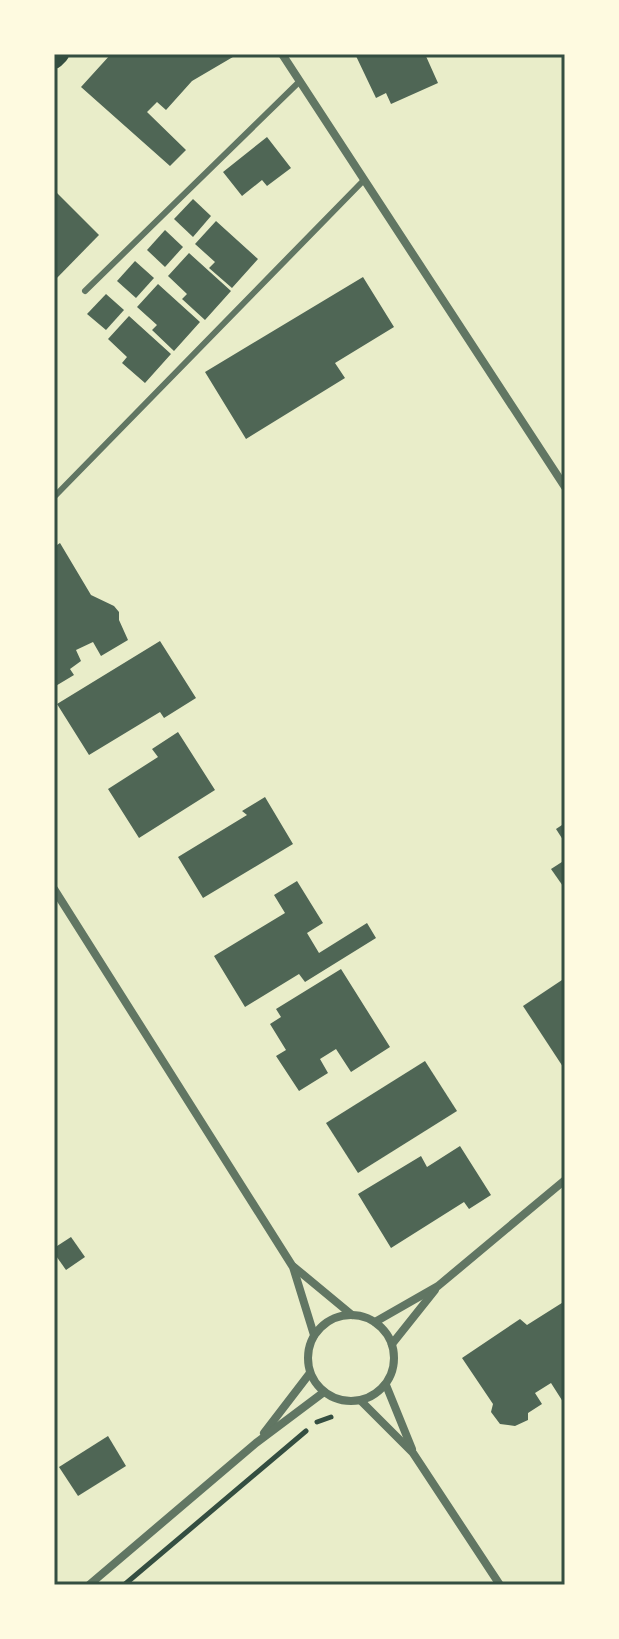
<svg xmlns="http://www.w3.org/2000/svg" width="619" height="1639" viewBox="0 0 619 1639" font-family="Lato,sans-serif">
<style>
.building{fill:#4f6655}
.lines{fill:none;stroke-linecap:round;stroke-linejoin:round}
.path{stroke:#344e41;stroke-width:5}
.service{stroke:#617663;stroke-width:6}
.minor{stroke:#617663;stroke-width:8}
.primary{stroke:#344e41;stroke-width:20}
.neatline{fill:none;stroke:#344e41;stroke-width:3}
</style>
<rect width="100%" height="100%" fill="#e9edc9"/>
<g class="building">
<path d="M111 54H238L192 81 166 110 157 102 147 112 186 150 170 166 81 87Z"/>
<path d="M360 54H425L438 83 391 104 386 93 376 98 356 56Z"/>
<path d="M267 137 291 168 267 186 262 180 242 196 223 172Z"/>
<path d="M54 190 99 235 54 281Z"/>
<path d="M193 199 211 216 193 237 174 219Z"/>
<path d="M216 221 258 259 232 288 209 268 215 262 195 244Z"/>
<path d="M165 230 183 247 165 267 147 250Z"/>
<path d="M189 253 231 291 205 320 182 299 187 294 168 276Z"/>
<path d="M135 261 154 278 136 298 117 281Z"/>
<path d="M363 277 394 327 335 363 345 378 246 439 205 372Z"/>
<path d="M158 284 200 322 174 351 152 330 157 325 137 307Z"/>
<path d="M106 294 124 310 106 330 87 314Z"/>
<path d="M129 316 171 354 145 383 122 363 127 357 108 339Z"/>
<path d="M60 543 91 595 114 606 119 612V620L128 640 101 656 93 642 76 650 81 661 70 669 74 675 54 687V547Z"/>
<path d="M160 641 196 698 164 718 160 712 89 755 57 704Z"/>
<path d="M178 732 215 790 139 838 108 789 158 757 152 749Z"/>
<path d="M265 797 293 844 203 898 178 857 247 815 242 811Z"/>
<path d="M565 823V843L556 829Z"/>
<path d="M565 860V889L551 869Z"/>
<path d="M297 881 323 923 307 933 319 953 367 923 376 938 305 982 299 974 245 1007 214 956 285 913 274 895Z"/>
<path d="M341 969 390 1047 351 1072 336 1049 320 1059 328 1073 299 1091 276 1056 286 1050 270 1024 281 1017 276 1009Z"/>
<path d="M565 978V1070L523 1006Z"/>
<path d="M425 1061 457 1111 358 1173 326 1123Z"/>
<path d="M460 1146 491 1195 469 1209 464 1202 391 1248 358 1194 421 1156 427 1167Z"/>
<path d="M71 1237 85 1257 66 1270 54 1253V1248Z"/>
<path d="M565 1301V1405L551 1383 535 1393 542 1404 528 1413V1420L515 1426 500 1424 491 1412 493 1404 462 1358 520 1319 527 1325Z"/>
<path d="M108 1436 126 1466 78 1496 59 1467Z"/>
</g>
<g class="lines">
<g class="path">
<path d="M317 1422 331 1417"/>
<path d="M124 1585 306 1431"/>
</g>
<g class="service">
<path d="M85 291 300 81"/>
<path d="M54 497 364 180"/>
</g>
<g class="minor">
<path d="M282 54 565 487"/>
<path d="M54 889 293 1267 314 1335"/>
<path d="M294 1267 352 1315"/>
<circle cx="351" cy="1358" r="43"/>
<path d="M375 1322 438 1286 565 1180"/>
<path d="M392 1344 435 1290"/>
<path d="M386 1385 412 1449"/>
<path d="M361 1401 413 1453 500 1585"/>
<path d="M264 1433 310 1373"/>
<path d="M89 1585 256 1443 324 1392"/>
</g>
<path class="primary" d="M54 59 59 54"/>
</g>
<rect width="619" height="1639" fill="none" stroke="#fefae0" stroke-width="112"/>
<rect x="56" y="56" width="507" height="1527" class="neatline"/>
</svg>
